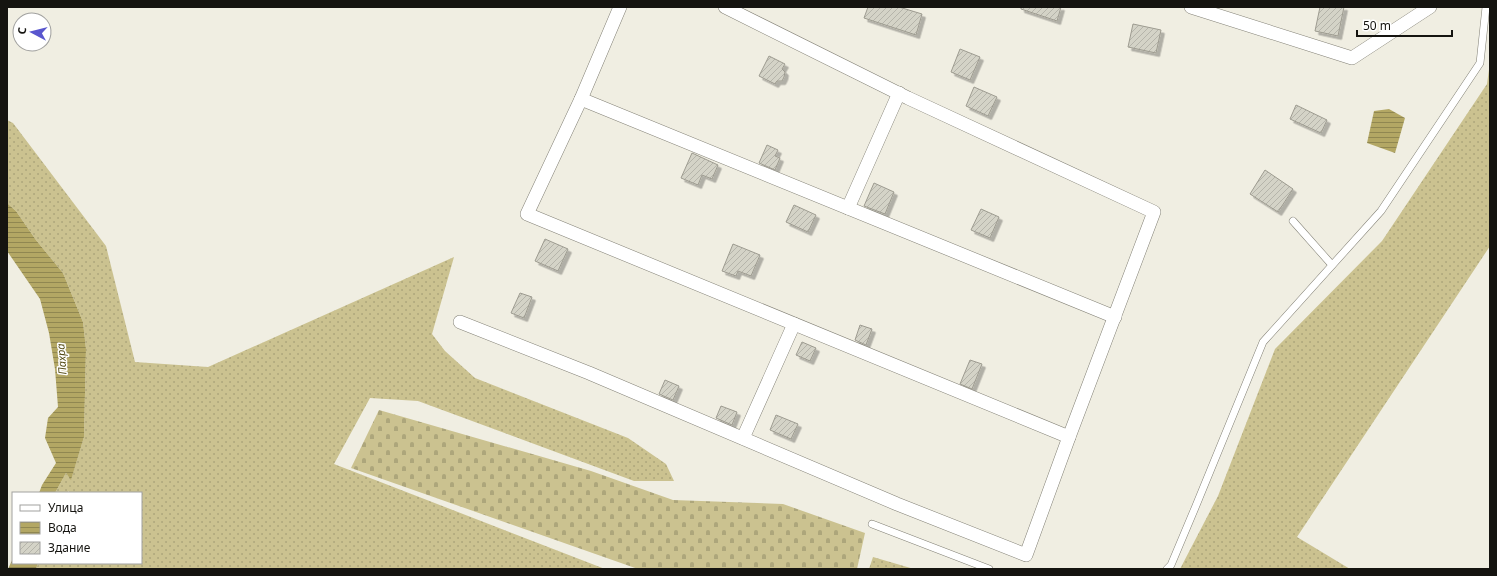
<svg xmlns="http://www.w3.org/2000/svg" width="1497" height="576" viewBox="0 0 1497 576" font-family="'Noto Sans',sans-serif">
<style>
.grass{fill:url(#grass-dots)}
.cemetery{fill:url(#cemetery-stones)}
.water{fill:url(#water-rules)}
.building{fill:url(#building-hatch);stroke:#9d9b90;filter:url(#shadow)}
.lines{fill:none;stroke-linecap:round;stroke-linejoin:round}
.lane-casing{stroke:#838176;stroke-width:8}
.street-casing{stroke:#838176;stroke-width:14}
.lane{stroke:#fff;stroke-width:7}
.street{stroke:#fff;stroke-width:13}
.labels{text-anchor:middle;dominant-baseline:central;stroke-width:3;stroke-linejoin:round;paint-order:stroke}
.water-label{font-size:11px;font-style:italic;fill:#534a15;stroke:#fff}
</style>
<defs>
<pattern id="grass-dots" width="8" height="8" patternUnits="userSpaceOnUse"><rect width="8" height="8" fill="#cbc290"/><path d="M2 2h.1M6 6h.1" fill="none" stroke="#ada67b" stroke-width="1.8" stroke-linecap="round"/></pattern>
<pattern id="cemetery-stones" width="16" height="16" patternUnits="userSpaceOnUse"><rect width="16" height="16" fill="#cbc290"/><path d="M2 7V4a2 2 0 0 1 4 0v3zM10 15v-3a2 2 0 0 1 4 0v3z" fill="#ada67b"/></pattern>
<pattern id="water-rules" width="6" height="5" patternUnits="userSpaceOnUse"><rect width="6" height="5" fill="#b3a764"/><path d="M0 2.5h6" fill="none" stroke="#908751"/></pattern>
<pattern id="building-hatch" width="6" height="6" patternUnits="userSpaceOnUse"><rect width="6" height="6" fill="#d4d3c7"/><path d="M-1 1l2-2M0 6l6-6M5 7l2-2" fill="none" stroke="#b5b4aa"/></pattern>
<filter id="shadow"><feDropShadow dx="3.5" dy="3.5" stdDeviation="0" flood-color="#0004"/></filter>
</defs>
<rect width="100%" height="100%" fill="#f0eee2"/>
<g class="grass">
<path d="M1490 62V246L1297 537 1350 569H1180L1218 496 1275 349 1382 241 1487 84Z"/>
<path d="M7 120 13 123 106 246 135 362 208 367 454 257 432 334 445 351 475 378 628 438 666 464 674 481H634L418 401 370 398 334 464 605 569H36L38 563H141V493H69V491L67 493H55L66 473 71 479 84 437 86 349 83 322 63 273 36 240 16 211 7 203Z"/>
<path d="M873 557 914 569H869Z"/>
</g>
<path class="cemetery" d="M379 410 591 471 673 500 783 504 865 533 857 569H638L351 468Z"/>
<g class="water">
<path d="M1389 109 1405 118 1395 153 1367 143 1374 111Z"/>
<path d="M7 203 16 211 36 240 63 273 83 322 86 349 84 437 71 480 66 473 55 493H39L42 485 56 463 45 438 48 418 58 407 55 369 49 333 40 299 7 251Z"/>
<path d="M13 558V563H38L36 569H8Z"/>
</g>
<g class="building">
<path d="M868 7H899L922 14 916 35 864 18Z"/>
<path d="M1021 7H1061L1057 21 1021 9Z"/>
<path d="M1320 7H1344L1338 36 1315 31Z"/>
<path d="M1133 24 1161 30 1156 53 1128 47Z"/>
<path d="M960 49 980 57 970 80 951 72Z"/>
<path d="M769 56 785 64 782 69 785 72 784 77 782 81H777L775 84 759 76Z"/>
<path d="M974 87 997 97 988 116 966 106Z"/>
<path d="M1296 105 1327 120 1321 133 1290 119Z"/>
<path d="M767 145 778 150 775 156 780 158 775 170 759 163Z"/>
<path d="M692 153 718 165 712 179 702 175 698 185 681 178Z"/>
<path d="M1265 170 1293 189 1278 212 1250 194Z"/>
<path d="M874 183 894 192 885 214 864 206Z"/>
<path d="M794 205 816 215 808 232 786 222Z"/>
<path d="M981 209 999 217 990 238 971 230Z"/>
<path d="M545 239 568 249 558 271 535 261Z"/>
<path d="M733 244 760 255 751 276 738 271 736 276 722 271Z"/>
<path d="M520 293 532 297 524 318 511 313Z"/>
<path d="M860 325 872 329 866 345 855 340Z"/>
<path d="M802 342 816 348 810 361 796 355Z"/>
<path d="M970 360 982 364 972 389 960 384Z"/>
<path d="M665 380 679 386 673 400 659 394Z"/>
<path d="M721 406 737 412 732 425 716 418Z"/>
<path d="M776 415 798 424 791 439 770 430Z"/>
</g>
<g class="lines">
<defs>
<g id="lane">
<path d="M1293 221 1332 265"/>
<path d="M872 524 989 569"/>
<path d="M1167 569 1171 565 1195 508 1263 342 1381 211 1480 63 1486 7"/>
</g>
<g id="street">
<path d="M620 7 581 99 527 214 1069 437 1154 212 908 98 725 7"/>
<path d="M1191 7 1352 58 1430 7"/>
<path d="M581 99 1115 317"/>
<path d="M848 208 899 93"/>
<path d="M460 322 589 373 897 504 1026 555 1069 437"/>
<path d="M743 438 794 324"/>
</g>
</defs>
<use href="#lane" class="lane-casing"/>
<use href="#street" class="street-casing"/>
<use href="#lane" class="lane"/>
<use href="#street" class="street"/>
</g>
<g class="labels">
<g class="water-label">
<text transform="translate(61 359) rotate(-94)">Пахра</text>
</g>
</g>
<rect width="1497" height="576" fill="none" stroke="#151410" stroke-width="16"/>
<rect x="12" y="492" width="130" height="72" fill="#ffffff" stroke="#a1a19f"/>
<rect x="20" y="505" width="20" height="6" fill="#ffffff" stroke="#a1a19f"/>
<text x="48" y="512" font-size="12" fill="#151410">Улица</text>
<rect x="20" y="522" width="20" height="12" fill="url(#water-rules)" stroke="#a1a19f"/>
<text x="48" y="532" font-size="12" fill="#151410">Вода</text>
<rect x="20" y="542" width="20" height="12" fill="url(#building-hatch)" stroke="#a1a19f"/>
<text x="48" y="552" font-size="12" fill="#151410">Здание</text>
<g transform="translate(32 32) rotate(277)"><circle r="19" fill="#ffffff" stroke="#a1a19f"/>
<path d="M0-3L7 15L0 10L-7 15Z" fill="#5956ce"/>
<text y="-6" font-size="11" font-weight="bold" text-anchor="middle" fill="#151410">С</text>
</g>
<path d="M1357 30v6h95v-6" fill="none" stroke="#151410" stroke-width="2"/>
<text x="1363" y="30" font-size="12" fill="#151410" stroke="#ffffff" stroke-width="3" paint-order="stroke">50 m</text>
</svg>
